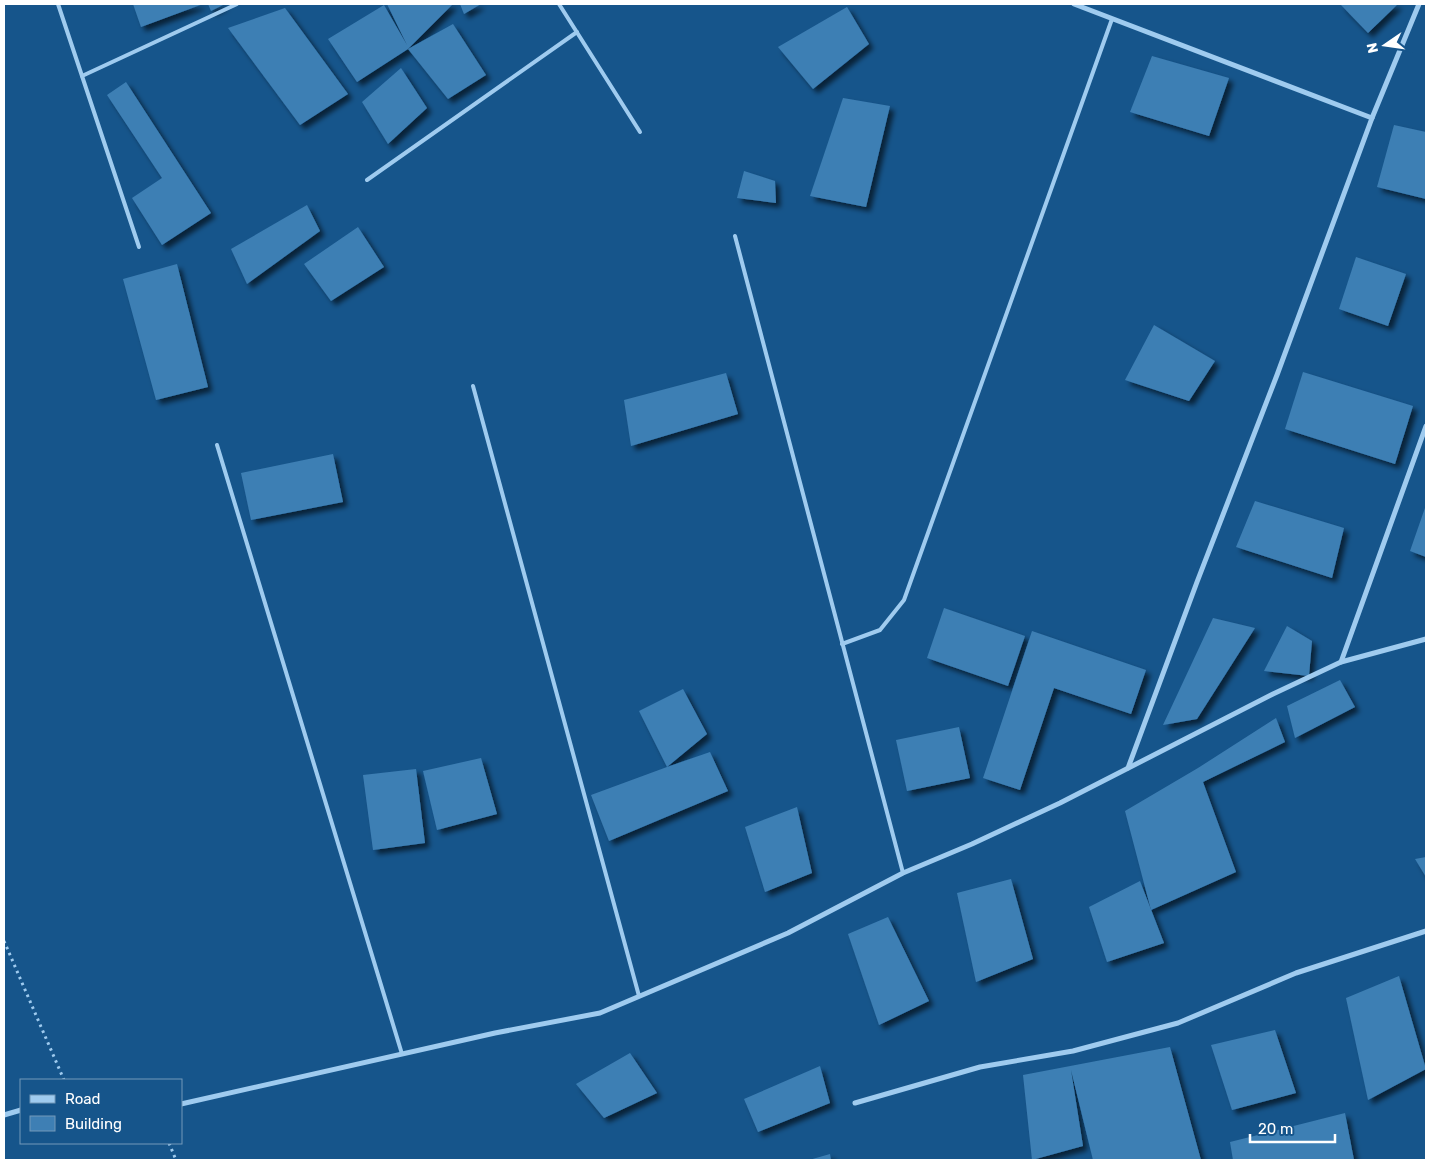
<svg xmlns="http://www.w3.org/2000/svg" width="1430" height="1164" viewBox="0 0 1430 1164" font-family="Rubik,sans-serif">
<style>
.building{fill:#3e7fb4;filter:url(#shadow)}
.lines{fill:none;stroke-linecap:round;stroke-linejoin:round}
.path{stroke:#9fcbef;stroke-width:3;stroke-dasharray:2.5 4;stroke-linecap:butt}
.service{stroke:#9fcbef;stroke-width:4}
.minor{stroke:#9fcbef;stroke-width:5}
</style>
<defs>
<filter id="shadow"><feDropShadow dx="4.5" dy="4.5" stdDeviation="2.5" flood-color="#0009"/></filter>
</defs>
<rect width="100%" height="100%" fill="#16558b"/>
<g class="building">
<path d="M133 4H203L141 27Z"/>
<path d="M208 4H225L211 11Z"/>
<path d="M387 4H453L408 49 357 82 328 39 384 5 407 45Z"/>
<path d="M460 4H481L464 14Z"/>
<path d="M1340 4H1398L1368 33Z"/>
<path d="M847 7 869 44 813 89 778 47Z"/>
<path d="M285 8 348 94 300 125 228 28Z"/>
<path d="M453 24 486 75 448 99 408 49Z"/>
<path d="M1152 56 1229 78 1209 136 1130 112Z"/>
<path d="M401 68 427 108 388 144 362 102Z"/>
<path d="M126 82 211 213 162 245 132 198 162 178 107 95Z"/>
<path d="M843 98 890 106 866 207 810 196Z"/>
<path d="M1394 125 1426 132V199L1377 187Z"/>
<path d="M744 171 775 181 776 203 737 198Z"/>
<path d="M307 205 320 231 247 284 231 249Z"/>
<path d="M358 227 384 267 331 301 304 264Z"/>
<path d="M1356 257 1406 274 1388 326 1339 309Z"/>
<path d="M177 264 208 387 156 400 123 279Z"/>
<path d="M1154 325 1215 361 1189 401 1125 380Z"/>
<path d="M1303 372 1413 406 1395 464 1285 429Z"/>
<path d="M726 373 738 414 631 446 624 400Z"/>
<path d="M333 454 343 502 251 520 241 473Z"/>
<path d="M1255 501 1344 528 1332 578 1236 547Z"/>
<path d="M1426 505V557L1410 551Z"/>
<path d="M944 608 1025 636 1008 686 927 658Z"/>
<path d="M1213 618 1255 628 1197 719 1163 725Z"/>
<path d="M1287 626 1312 641 1309 676 1264 671Z"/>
<path d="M1032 631 1146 670 1131 714 1054 688 1020 790 983 778Z"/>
<path d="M1340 680 1355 707 1295 738 1287 706Z"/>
<path d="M683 689 707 734 667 767 710 752 728 791 609 841 591 795 667 767 639 711Z"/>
<path d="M1276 718 1285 742 1203 782 1236 872 1151 910 1125 811 1198 768Z"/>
<path d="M959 727 970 778 907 791 896 740Z"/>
<path d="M481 758 497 814 437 830 423 771Z"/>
<path d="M416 769 425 843 373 850 363 775Z"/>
<path d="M797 807 812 873 765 892 745 827Z"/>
<path d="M1426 857V877L1415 859Z"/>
<path d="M1011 879 1033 959 976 982 957 893Z"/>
<path d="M1140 881 1164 943 1107 962 1089 907Z"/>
<path d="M888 917 929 1001 879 1025 848 934Z"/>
<path d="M1399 976 1426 1069 1368 1100 1346 998Z"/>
<path d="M1275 1030 1296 1093 1232 1110 1211 1045Z"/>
<path d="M1170 1047 1201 1160H1093L1071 1070 1083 1146 1032 1160 1023 1075Z"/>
<path d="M630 1053 657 1093 604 1118 576 1084Z"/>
<path d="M820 1066 830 1103 758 1132 744 1099Z"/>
<path d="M1345 1113 1354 1160H1233L1230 1142Z"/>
<path d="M830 1154 831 1160H809Z"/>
</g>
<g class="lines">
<g class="path">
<path d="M4 941 64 1080"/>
<path d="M169 1143 176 1160"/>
</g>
<g class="service">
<path d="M58 4 139 247"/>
<path d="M559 4 640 132"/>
<path d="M82 76 237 4"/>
<path d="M367 180 577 32"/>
<path d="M735 236 903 873"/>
<path d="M473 386 639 996"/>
<path d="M217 445 402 1054"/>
<path d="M842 644 880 630 904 600 1112 19"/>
</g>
<g class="minor">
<path d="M1074 4 1372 118"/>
<path d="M1341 662 1426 426"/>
<path d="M1128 768 1197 582 1277 375 1372 118 1419 4"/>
<path d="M855 1103 980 1067 1073 1051 1178 1023 1296 973 1426 931"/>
<path d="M181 1104 495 1033 600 1013 788 933 903 873 972 844 1060 803 1273 694 1341 662 1426 639"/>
<path d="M4 1115 21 1110"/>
</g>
</g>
<rect width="1430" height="1164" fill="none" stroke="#ffffff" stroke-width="10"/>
<rect x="20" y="1079" width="162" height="65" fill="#16558b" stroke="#7399b9"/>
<rect x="30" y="1095" width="25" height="8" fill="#9fcbef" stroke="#7399b9"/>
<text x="65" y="1104" font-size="15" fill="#ffffff">Road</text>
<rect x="30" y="1116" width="25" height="15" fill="#3e7fb4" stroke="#7399b9"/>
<text x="65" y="1129" font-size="15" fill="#ffffff">Building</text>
<g transform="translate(1385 45) rotate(257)" stroke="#16558b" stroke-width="4" paint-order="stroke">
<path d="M0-4L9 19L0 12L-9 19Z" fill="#ffffff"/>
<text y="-8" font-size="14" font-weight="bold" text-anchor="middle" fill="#ffffff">N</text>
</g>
<path d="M1250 1134v8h85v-8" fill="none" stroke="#ffffff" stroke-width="2.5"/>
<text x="1258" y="1134" font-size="15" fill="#ffffff" stroke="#16558b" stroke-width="4" paint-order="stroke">20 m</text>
</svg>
